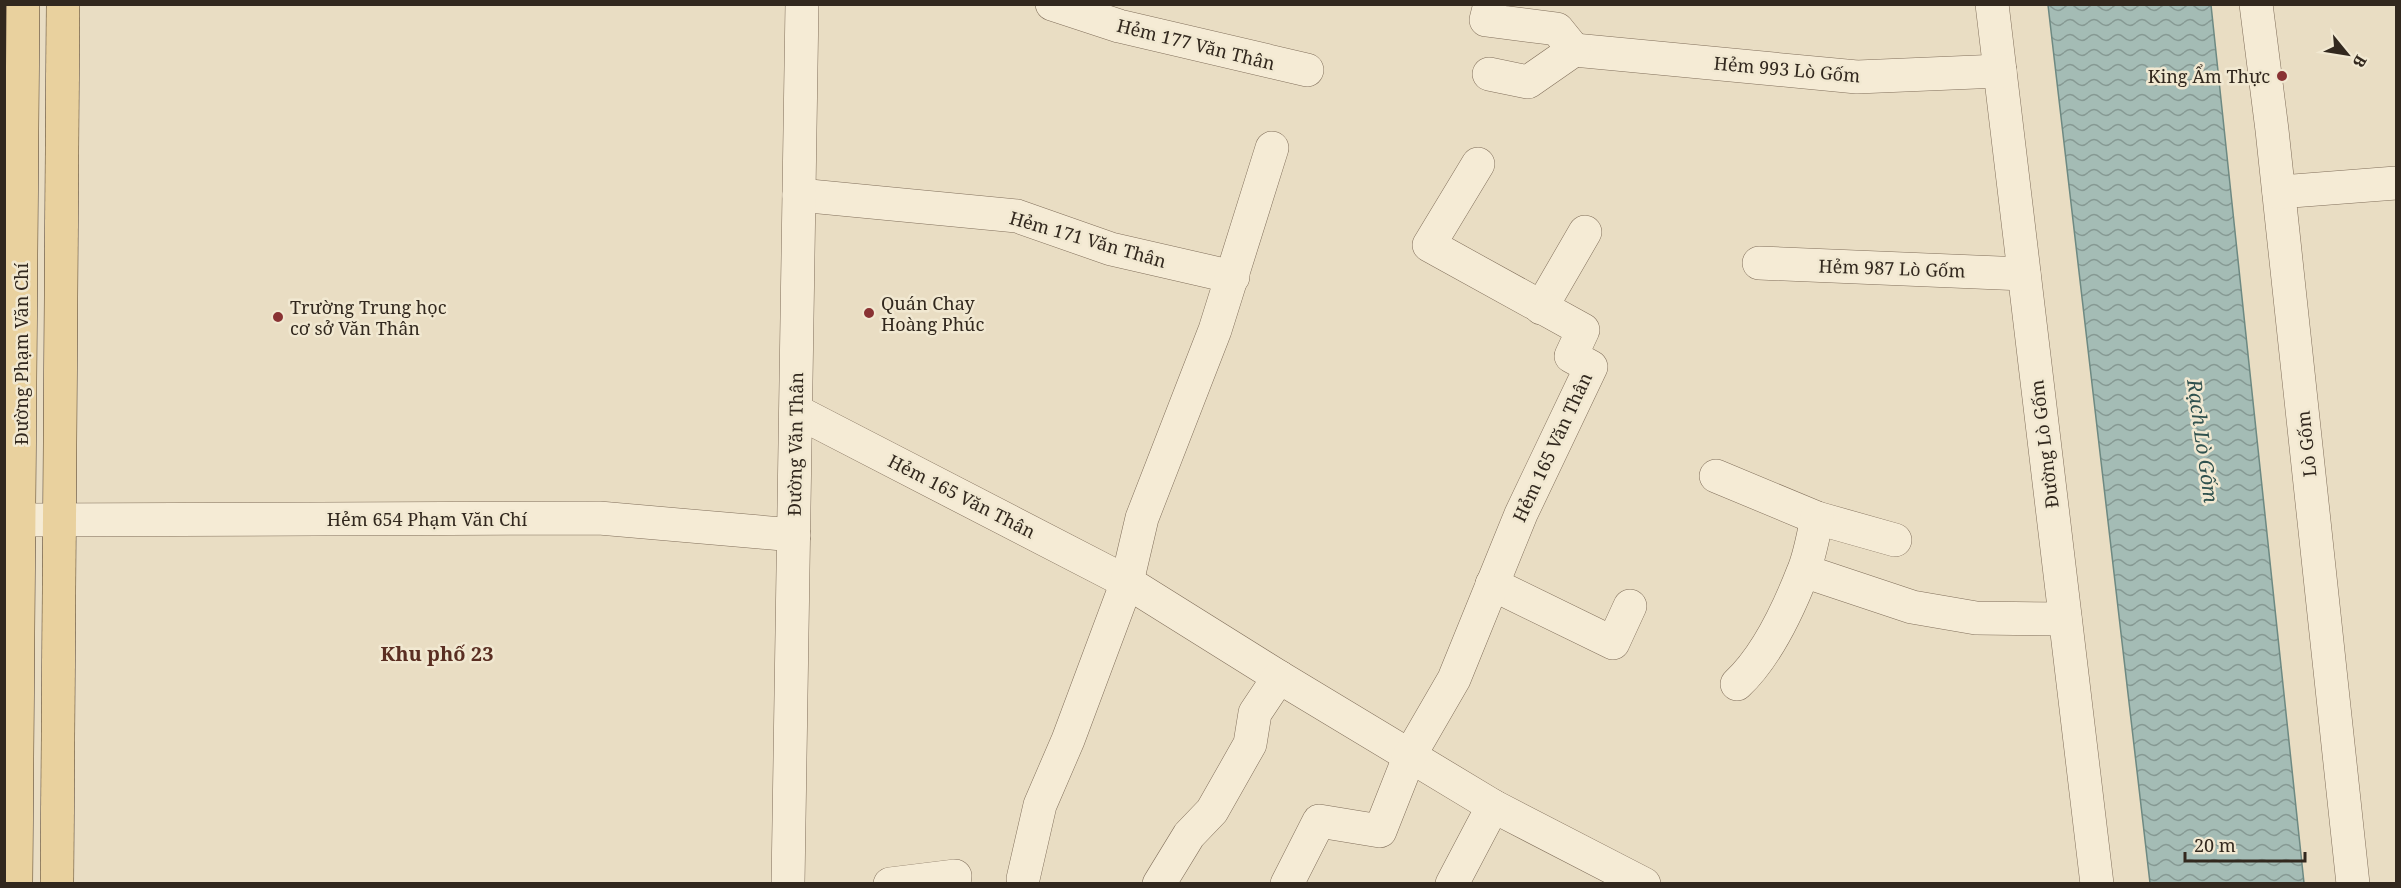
<svg xmlns="http://www.w3.org/2000/svg" width="2401" height="888" viewBox="0 0 2401 888" font-family="'Noto Serif',serif">
<style>
.water{fill:url(#water-waves);stroke:#6d8982;stroke-width:1.5}
.lines{fill:none;stroke-linecap:round;stroke-linejoin:round}
.minor-casing{stroke:#816f5b;stroke-width:34}
.major-casing{stroke:#4f3e2f;stroke-width:34}
.minor{stroke:#f5ebd5;stroke-width:33}
.major{stroke:#e9d19e;stroke-width:33}
.poi-dot{fill:#893233;stroke:#f1e8d1;stroke-width:2}
.labels{text-anchor:middle;dominant-baseline:central;stroke-width:5;stroke-linejoin:round;paint-order:stroke}
.street-label{font-size:18px;fill:#32281e;stroke:#f1e8d1}
.poi-label{font-size:18px;fill:#32281e;stroke:#f1e8d1;text-anchor:start}
.water-label{font-size:20px;font-style:italic;fill:#2f514e;stroke:#f1e8d1}
.neighbourhood-label{font-size:20px;font-weight:bold;fill:#5a2e22;stroke:#f1e8d1}
</style>
<defs>
<pattern id="water-waves" width="16" height="10" patternUnits="userSpaceOnUse" patternTransform="scale(1.5)"><rect width="16" height="10" fill="#a4bcb5"/><path d="M0 5q4-4 8 0t8 0" fill="none" stroke="#869993"/></pattern>
</defs>
<rect width="100%" height="100%" fill="#e9ddc3"/>
<path class="water" d="M2048 5H2211L2304 883H2150Z"/>
<g class="lines">
<defs>
<g id="minor">
<path d="M1052 4 1119 26 1307 70"/>
<path d="M1490 4 1486 20 1557 29 1574 50"/>
<path d="M1992 4 2097 884"/>
<path d="M2256 4 2272 130 2353 884"/>
<path d="M1574 50 1857 77 2000 71"/>
<path d="M1489 74 1528 82 1574 50"/>
<path d="M2279 192 2396 183"/>
<path d="M799 195 1017 216 1111 249 1233 277"/>
<path d="M1759 263 2024 274"/>
<path d="M1541 308 1585 232"/>
<path d="M796 411 1127 582 1279 677 1493 806 1644 884"/>
<path d="M1716 476 1817 518 1895 540"/>
<path d="M20 520 599 518 794 535"/>
<path d="M1804 571 1912 607 1976 618 2065 619"/>
<path d="M1492 584 1613 643 1630 606"/>
<path d="M1737 684C1766 657 1789 608 1803 572 1810 556 1813 536 1817 518"/>
<path d="M1023 879 1040 805 1068 740 1127 582 1142 518 1215 330 1272 148"/>
<path d="M788 884 802 4"/>
<path d="M890 884 955 876 954 884"/>
<path d="M1159 884 1189 835 1212 811 1250 744 1255 713 1279 677"/>
<path d="M1287 884 1319 821 1380 831 1410 755 1454 679 1521 514 1591 367 1571 356 1583 330 1429 245 1478 164"/>
<path d="M1452 884 1493 806"/>
</g>
<g id="major">
<path d="M16 884 23 4"/>
<path d="M57 884 63 4"/>
</g>
</defs>
<use href="#minor" class="minor-casing"/>
<use href="#major" class="major-casing"/>
<use href="#minor" class="minor"/>
<use href="#major" class="major"/>
</g>
<g class="poi-dot">
<circle cx="2282" cy="76" r="6"/>
<circle cx="869" cy="313" r="6"/>
<circle cx="278" cy="317" r="6"/>
</g>
<g class="labels">
<g class="street-label">
<text transform="translate(1196 44) rotate(14)">Hẻm 177 Văn Thân</text>
<text transform="translate(1787 69) rotate(5)">Hẻm 993 Lò Gốm</text>
<text transform="translate(1088 239) rotate(16)">Hẻm 171 Văn Thân</text>
<text transform="translate(1892 268) rotate(2)">Hẻm 987 Lò Gốm</text>
<text transform="translate(21 354) rotate(-90)">Đường Phạm Văn Chí</text>
<text transform="translate(795 444) rotate(-89)">Đường Văn Thân</text>
<text transform="translate(2044 444) rotate(-97)">Đường Lò Gốm</text>
<text transform="translate(2306 444) rotate(-96)">Lò Gốm</text>
<text transform="translate(1552 447) rotate(-65)">Hẻm 165 Văn Thân</text>
<text transform="translate(962 496) rotate(27)">Hẻm 165 Văn Thân</text>
<text x="427" y="519">Hẻm 654 Phạm Văn Chí</text>
</g>
<g class="poi-label">
<text x="2270" y="76" text-anchor="end">King Ẩm Thực</text>
<text x="881" y="303">Quán Chay<tspan x="881" dy="21">Hoàng Phúc</tspan></text>
<text x="290" y="307">Trường Trung học<tspan x="290" dy="21">cơ sở Văn Thân</tspan></text>
</g>
<g class="water-label">
<text transform="translate(2203 441) rotate(82)">Rạch Lò Gốm</text>
</g>
<g class="neighbourhood-label">
<text x="437" y="653">Khu phố 23</text>
</g>
</g>
<rect width="2401" height="888" fill="none" stroke="#32281e" stroke-width="12"/>
<g transform="translate(2347 54) rotate(120)" stroke="#f1e8d1" stroke-width="4.5" paint-order="stroke">
<path d="M0-4.5L10 22L0 15L-10 22Z" fill="#32281e"/>
<text y="-9" font-size="16" font-weight="bold" text-anchor="middle" fill="#32281e">B</text>
</g>
<path d="M2185 852v9h120v-9" fill="none" stroke="#32281e" stroke-width="3"/>
<text x="2194" y="852" font-size="18" fill="#32281e" stroke="#f1e8d1" stroke-width="4.5" paint-order="stroke">20 m</text>
</svg>
